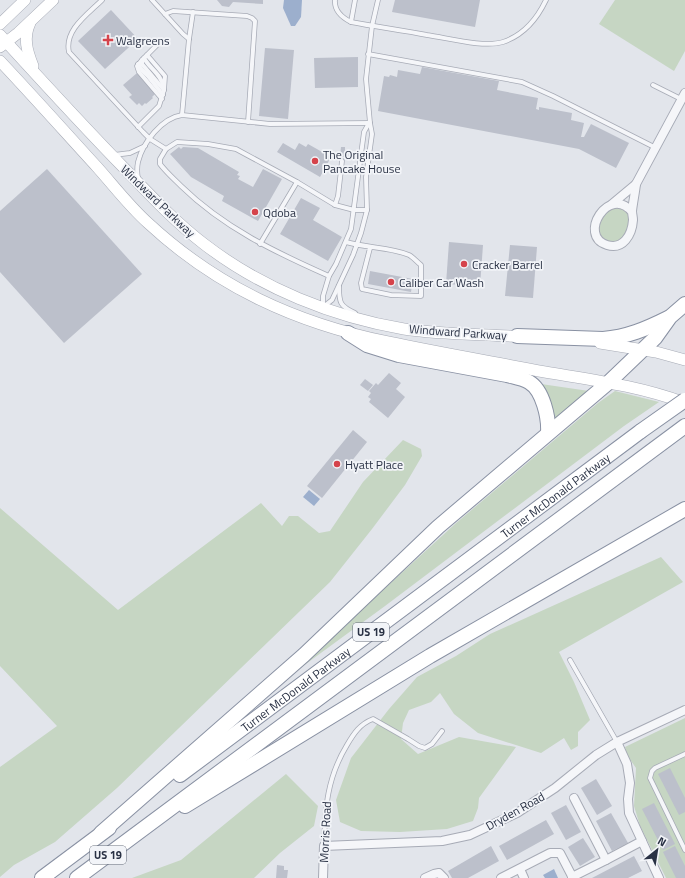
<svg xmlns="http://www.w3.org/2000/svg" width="685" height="878" viewBox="0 0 685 878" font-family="'Titillium Web',sans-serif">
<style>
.green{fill:#c6d6c3}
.water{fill:#9cafcd}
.building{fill:#bcc0cb}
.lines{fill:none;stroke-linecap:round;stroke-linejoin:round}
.service-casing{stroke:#a7abb6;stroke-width:5.5}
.minor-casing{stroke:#a7abb6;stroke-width:10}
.secondary-casing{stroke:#a7abb6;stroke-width:12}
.motorway-casing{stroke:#8991a3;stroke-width:16}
.service{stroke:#f5f6f9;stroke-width:4}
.minor{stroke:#f5f6f9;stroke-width:8}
.secondary{stroke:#fff;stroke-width:11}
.motorway{stroke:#fff;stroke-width:14}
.motorway-bridge-casing{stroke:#8991a3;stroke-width:16;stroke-linecap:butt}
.motorway-bridge{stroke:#fff;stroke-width:14}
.poi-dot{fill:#d5434b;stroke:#f2f4f8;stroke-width:1.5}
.labels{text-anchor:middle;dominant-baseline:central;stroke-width:3.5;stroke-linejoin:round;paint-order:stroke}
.shield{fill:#f2f4f8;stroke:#656c7a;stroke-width:1}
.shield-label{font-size:11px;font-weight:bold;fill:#293144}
.poi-label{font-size:12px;fill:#293144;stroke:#f2f4f8;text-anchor:start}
.street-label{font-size:12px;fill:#293144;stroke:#f2f4f8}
</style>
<rect width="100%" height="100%" fill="#e2e5eb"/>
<g class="green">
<path d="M615 0H685V51L674 71 599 24Z"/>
<path d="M619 206 627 211C631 223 627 230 622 240L613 243 607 242 600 236 598 232 599 221 608 211Z"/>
<path d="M541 384 589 391 554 422Z"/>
<path d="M615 391 659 402 624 426 385 606 299 669V667L455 524 598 403Z"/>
<path d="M403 440 421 449 422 456 405 485 372 529 330 582 117 788 55 842 14 865 0 877V767L57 726 0 666V508L118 610 261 503 282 526 289 516H298L319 533 330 531 363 482Z"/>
<path d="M661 557 683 582 559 652 574 682 590 720 578 732V746L571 750 564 738 541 753 478 733 454 714 440 693 431 702 409 710 403 723 401 739 418 754 459 737 516 747 479 798 478 808 473 821 447 829 400 832 361 831 340 822 336 800 351 758 389 709 417 677 456 656 490 634Z"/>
<path d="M685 718V878H666L640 826 634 806 636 768 627 755 625 747Z"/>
<path d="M286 774 318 806 314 826 280 853 254 878H132L181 860Z"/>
</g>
<g class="water">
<path d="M284 0H302L301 17 295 26H291L283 8Z"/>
<path d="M309 490 320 499 314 506 303 497Z"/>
<path d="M554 869 558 878H545L543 875Z"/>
</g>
<g class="building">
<path d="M217 0H263V4L233 2 229 7 222 6Z"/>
<path d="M395 0H480L475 27 392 12Z"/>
<path d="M111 10 138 39 105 69 78 41Z"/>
<path d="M265 48 294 50 288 119 259 116Z"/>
<path d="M358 57V87L315 88 314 58Z"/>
<path d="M150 62 156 68 143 80 155 94 152 97 153 98 146 104 145 103 142 106 139 103 137 105 129 97 132 95 123 85Z"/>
<path d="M422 67 499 81 497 90 538 98 536 109 539 110V107L572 113 571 120 584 123 581 137H584L591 124 629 143 616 168 579 149 378 111 384 76 389 77 390 75 397 77 398 70 420 74Z"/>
<path d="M283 143 295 150 299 143 306 147 308 144 331 157 320 177 277 152Z"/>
<path d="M179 147 181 149 183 147 198 148 239 172 237 175 240 176 238 179 253 187 263 169 282 179 258 221 222 201 224 196 191 177 170 154Z"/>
<path d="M341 147H345V150H347L346 157H340Z"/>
<path d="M47 169 142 274 64 343 0 272V211Z"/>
<path d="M301 198 320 208 313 220 342 237 328 261 280 234Z"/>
<path d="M449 242 483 245 480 286 446 284Z"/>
<path d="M510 245 537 247 533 298 505 296Z"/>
<path d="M370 271 413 279 411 292 368 284Z"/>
<path d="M389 373 401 383 396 389 405 397 388 418 369 402 371 399 368 397 371 393 369 391 376 383 378 385Z"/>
<path d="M365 379 373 385 368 391 360 385Z"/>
<path d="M353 430 367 442 322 498 307 486Z"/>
<path d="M670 768 685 798V812L679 815 658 774Z"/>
<path d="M596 779 612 806 597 815 581 788Z"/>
<path d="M654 803 675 844 663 850 642 809Z"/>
<path d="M566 805 581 832 566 840 551 813Z"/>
<path d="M611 813 628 843 612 851 596 821Z"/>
<path d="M546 820 554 834 507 860 499 846Z"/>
<path d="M583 838 595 857 580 866 568 847Z"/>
<path d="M491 846 499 861 468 878H452L448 871Z"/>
<path d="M675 846 685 866V878H676L663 852Z"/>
<path d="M634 856 642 871 628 878H592Z"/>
<path d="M277 865 284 866V870H288L287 878H276Z"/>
</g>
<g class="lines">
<defs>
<g id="service">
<path d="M102 0C88 14 64 30 69 52L143 132 150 139 166 149"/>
<path d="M152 0 183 34 189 39"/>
<path d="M335 0C334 11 343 18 351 22 376 27 402 30 427 35 448 38 484 48 503 42 524 35 537 19 546 0"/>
<path d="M165 14 173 11 247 16 252 18 255 21 248 122"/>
<path d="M351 22 355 0"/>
<path d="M368 54 522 82 553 96 656 148"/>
<path d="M147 55 165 76 164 90"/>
<path d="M144 58C149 68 162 75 163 86"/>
<path d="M142 60 137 66 139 72 162 99"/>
<path d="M138 64 142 70 148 76 163 95"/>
<path d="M653 85 681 99"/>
<path d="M182 115 189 39 193 12"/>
<path d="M138 127 159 106 164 90 142 64V60L157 45"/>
<path d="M114 155 130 153 145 146"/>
<path d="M138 178C137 173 137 167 138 162 143 142 162 118 182 115L270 124 370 123"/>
<path d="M335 205 338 196 342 161"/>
<path d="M346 242C366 248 391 247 409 255 413 257 417 262 421 265V296L391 295 362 289 361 283 370 248"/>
<path d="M260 244 297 182"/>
<path d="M329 276C275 252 224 228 181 186 174 179 166 172 160 164V159L166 149 177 142 208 144 236 149 297 182 335 205 354 210H367"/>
<path d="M339 286C339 303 340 306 355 313"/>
<path d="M323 306V296L329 276 336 264 351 229 364 132 369 123"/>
<path d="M323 307 332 300 353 255 361 233 367 210 366 177 372 134 370 123 366 79 372 26 378 0"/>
<path d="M570 660 617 742"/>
<path d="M685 754 655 768 652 771 650 778 685 850"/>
<path d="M324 846C325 808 327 778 347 745 354 733 360 724 373 719L408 739 419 746 425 748 432 744 442 731"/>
</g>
<g id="minor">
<path d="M612 204 636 184 685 93"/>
<path d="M632 212C609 184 577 236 607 245 623 250 632 235 633 220 633 217 632 214 632 211 633 202 635 193 636 184"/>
<path d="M617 742 627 764 630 783 628 799 629 813 659 878"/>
<path d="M574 798 606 860"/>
<path d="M520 869 524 878"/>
<path d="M572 877 606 860 642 841"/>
<path d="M323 878 324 846 442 841 470 835 517 813 555 788 596 755 617 742 685 710"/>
<path d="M425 878 434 874 439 873 444 878"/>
<path d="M501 878 550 853H560L573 878"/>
</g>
<g id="secondary">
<path d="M30 23C23 38 27 51 33 66"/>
<path d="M0 24 25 0"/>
<path d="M0 35C41 80 83 126 126 170 151 196 175 222 204 244 261 288 333 317 404 329 444 335 484 334 525 337"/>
<path d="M0 47 18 33 53 0"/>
<path d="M0 61C33 96 65 132 97 167 114 186 129 206 148 223 217 287 296 323 388 342 440 353 493 362 545 372 592 380 640 386 685 403"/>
<path d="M600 343 656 352 685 360"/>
</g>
<g id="motorway">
<path d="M348 333 367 345 399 355 507 375C514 377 522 378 529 382 543 390 549 418 548 433"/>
<path d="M517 336 603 339C627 337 646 329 668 318"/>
<path id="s1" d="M180 775 641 431"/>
<path d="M185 806 430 656 685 509"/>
<path d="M101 833 304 655 438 527 608 383 655 338 670 317 685 304"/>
<path d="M42 878 109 828"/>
<path d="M77 878 685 426"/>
</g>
</defs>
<use href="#service" class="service-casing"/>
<use href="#minor" class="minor-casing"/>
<use href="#secondary" class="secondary-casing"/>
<use href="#motorway" class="motorway-casing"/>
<use href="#service" class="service"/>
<use href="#minor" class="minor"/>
<use href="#secondary" class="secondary"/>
<use href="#motorway" class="motorway"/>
<defs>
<path id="motorway-bridge" d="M641 431 685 400"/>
</defs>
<use href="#motorway-bridge" class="motorway-bridge-casing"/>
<use href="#motorway-bridge" class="motorway-bridge"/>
</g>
<g class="poi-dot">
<path d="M106 34h4v4h4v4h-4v4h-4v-4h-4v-4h4z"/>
<circle cx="315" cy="161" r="4"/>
<circle cx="255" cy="212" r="4"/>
<circle cx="464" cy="264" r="4"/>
<circle cx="391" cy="282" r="4"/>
<circle cx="337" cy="464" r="4"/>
</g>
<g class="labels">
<g class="shield">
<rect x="353" y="623" width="36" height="18" rx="3"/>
<rect x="90" y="846" width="36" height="18" rx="3"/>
</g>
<g class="shield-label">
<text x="371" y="632">US 19</text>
<text x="108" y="855">US 19</text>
</g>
<g class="poi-label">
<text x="116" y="40">Walgreens</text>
<text x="323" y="154">The Original<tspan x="323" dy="14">Pancake House</tspan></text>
<text x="263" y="212">Qdoba</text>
<text x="472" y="264">Cracker Barrel</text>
<text x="399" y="282">Caliber Car Wash</text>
<text x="345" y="464">Hyatt Place</text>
</g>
<g class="street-label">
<text transform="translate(158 201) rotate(44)">Windward Parkway</text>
<text transform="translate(458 332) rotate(4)">Windward Parkway</text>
<text stroke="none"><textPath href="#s1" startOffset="468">Turner McDonald Parkway</textPath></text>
<text stroke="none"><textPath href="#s1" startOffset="144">Turner McDonald Parkway</textPath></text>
<text transform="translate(515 811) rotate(-29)">Dryden Road</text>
<text transform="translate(325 832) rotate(-87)">Morris Road</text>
</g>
</g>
<g transform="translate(657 850) rotate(30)" stroke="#f2f4f8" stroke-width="3" paint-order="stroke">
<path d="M0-3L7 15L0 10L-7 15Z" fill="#293144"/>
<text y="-6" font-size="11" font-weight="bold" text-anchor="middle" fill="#293144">N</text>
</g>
</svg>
